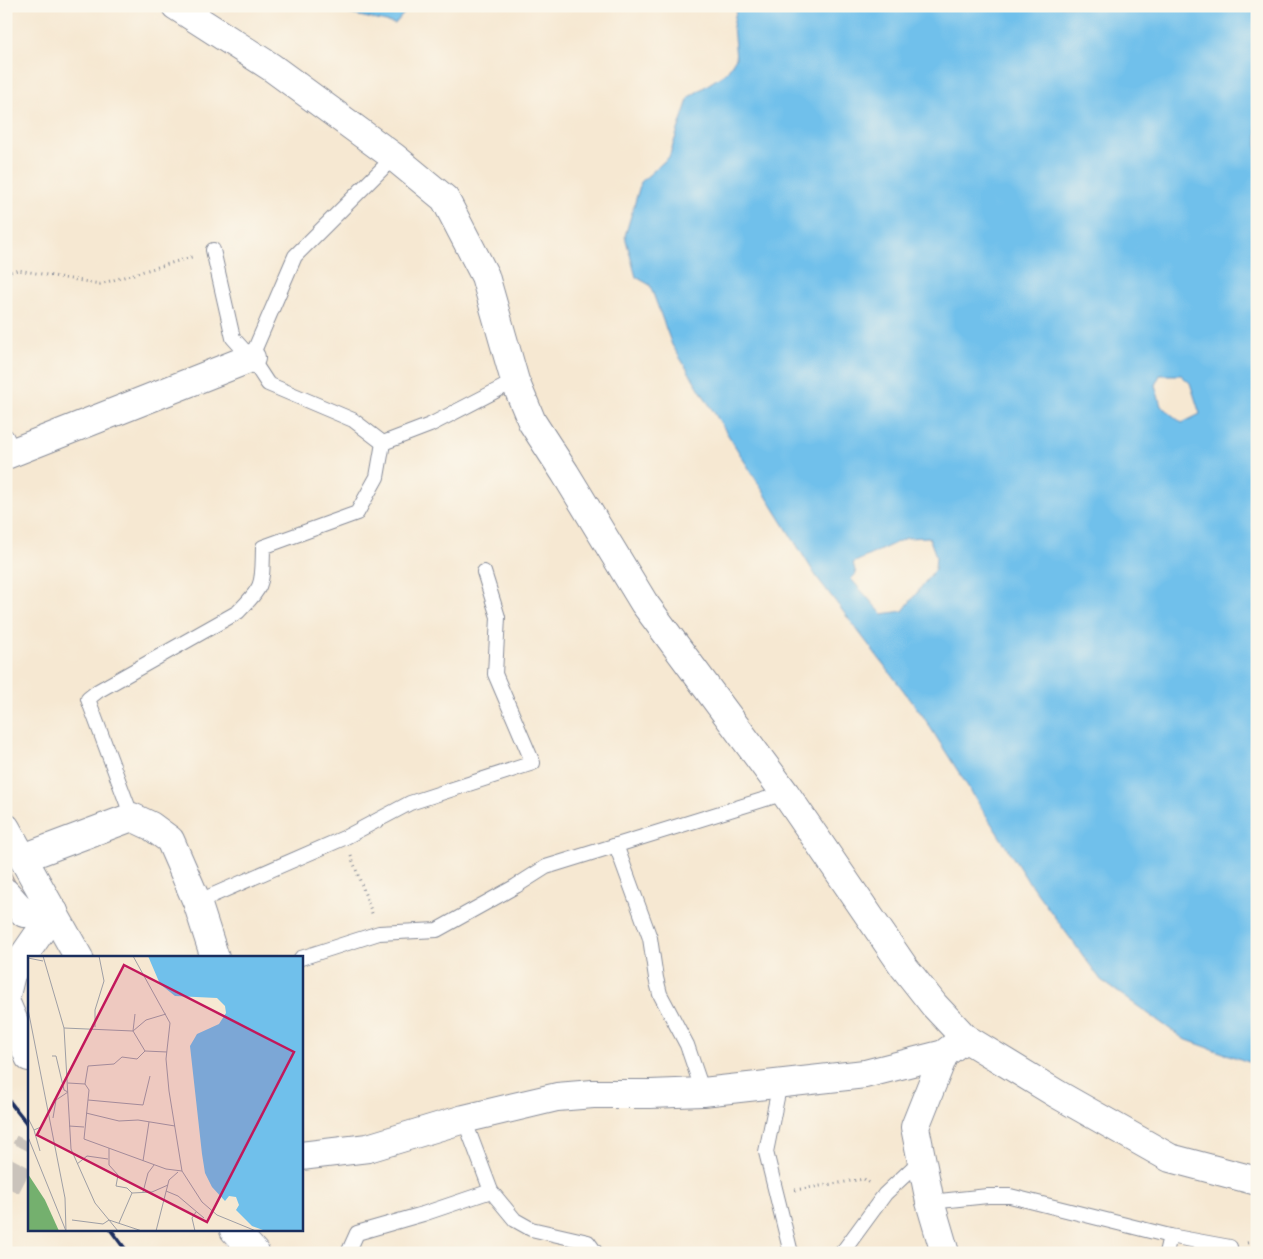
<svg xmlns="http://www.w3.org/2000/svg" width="1263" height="1259" viewBox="0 0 1263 1259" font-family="Itim,sans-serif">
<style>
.water{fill:#70c0eb;stroke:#4678a4;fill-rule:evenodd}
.building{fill:#dbb18c}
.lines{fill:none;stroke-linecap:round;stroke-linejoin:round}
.minor-tunnel{stroke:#cac3bb;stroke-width:28;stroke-dasharray:28 14;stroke-linecap:butt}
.service-casing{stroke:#888c98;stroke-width:16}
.minor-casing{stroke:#888c98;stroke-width:30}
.secondary-casing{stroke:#888c98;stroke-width:30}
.path{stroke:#888c98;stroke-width:3;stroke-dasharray:1 4;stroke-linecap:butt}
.service{stroke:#fff;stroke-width:14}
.minor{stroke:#fff;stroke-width:28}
.secondary{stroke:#fff;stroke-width:28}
.rail{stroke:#1b2f5e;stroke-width:4}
.inset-road{fill:none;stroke:#9e9ea4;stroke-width:1}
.view{fill:#c2185b;fill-opacity:0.15;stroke:#c2185b;stroke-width:2.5}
.inset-edge{fill:none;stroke:#1b2f5e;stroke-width:2.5}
</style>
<rect width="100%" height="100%" fill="#fbf7ec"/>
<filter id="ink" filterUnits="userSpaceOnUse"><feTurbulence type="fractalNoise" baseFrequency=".02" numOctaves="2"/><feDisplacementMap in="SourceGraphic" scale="10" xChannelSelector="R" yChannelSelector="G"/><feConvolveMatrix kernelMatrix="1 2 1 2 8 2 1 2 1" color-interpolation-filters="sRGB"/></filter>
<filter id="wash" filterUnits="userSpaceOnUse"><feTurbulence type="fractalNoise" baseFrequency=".0096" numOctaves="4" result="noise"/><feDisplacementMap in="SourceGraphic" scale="20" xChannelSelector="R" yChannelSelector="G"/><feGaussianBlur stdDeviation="1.12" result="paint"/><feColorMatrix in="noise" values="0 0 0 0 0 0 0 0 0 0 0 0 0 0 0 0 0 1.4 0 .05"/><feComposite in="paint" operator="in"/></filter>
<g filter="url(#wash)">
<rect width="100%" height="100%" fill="#f6e8d2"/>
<g class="water">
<path d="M315 6H410L395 24Z"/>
<path d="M737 6H1257V1065L1184 1039 1101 980 1026 878 923 716 816 576 672 345 650 285 636 277 625 236 641 182 669 157 689 97 726 73 736 58 733 26ZM1160 375H1181L1190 383 1200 414 1182 423 1161 406 1155 385ZM929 537 936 556 935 569 903 611 882 614 851 579 856 574 853 563 906 538Z"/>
</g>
<g id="blocks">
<path class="building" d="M10 872 16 884 10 887 6 880V874Z"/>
</g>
</g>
<g filter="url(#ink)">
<use href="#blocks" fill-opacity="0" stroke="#888c98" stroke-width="1"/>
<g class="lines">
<path class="minor-tunnel" d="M6 1187 29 1142"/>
<defs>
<g id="service">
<path d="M213 250 233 338 251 358"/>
<path d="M6 436 14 452"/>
<path d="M383 443 353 420 268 384 251 358 295 256 394 157"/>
<path d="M132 817 88 699 98 691 238 612C265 585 262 584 263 547L357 513 377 477 383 443 430 425 515 381"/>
<path d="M616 845 650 938 656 978 660 994 687 1045 703 1092"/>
<path d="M197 902 344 838 410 803 533 763 495 674 498 617 484 572"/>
<path d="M301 958 379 933 437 930 516 886 546 867 785 793"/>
<path d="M780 1083 766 1152 791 1253"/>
<path d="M464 1119 491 1191 515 1220 531 1229 588 1242 596 1253"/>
<path d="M930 1202 988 1196H1010L1170 1236 1230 1247"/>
<path d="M348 1253 357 1233 423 1214 491 1191"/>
<path d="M840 1253 844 1250 885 1194 921 1160"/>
<path d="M1166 1253 1170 1236"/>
</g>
<g id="minor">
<path d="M176 6 271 67 394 157 445 199 485 276 515 381 532 422 565 473 644 603 785 793 904 967 934 1005 965 1038 1057 1094 1170 1158 1257 1181"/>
<path d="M6 455 251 358"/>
<path d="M23 858 132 817 151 826 170 840 197 902 215 958"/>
<path d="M6 893 24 913 54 912"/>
<path d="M6 995 11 974 54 912"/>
<path d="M6 1003 29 1057"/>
<path d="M944 1054 915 1127 930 1202 945 1253"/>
<path d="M301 1156 368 1148 464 1119 557 1097 593 1094H650L703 1092 865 1074 944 1054 965 1038"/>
</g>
<g id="secondary">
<path d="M6 828 79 958"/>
<path d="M234 1230 255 1253"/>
</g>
</defs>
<use href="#service" class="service-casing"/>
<use href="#minor" class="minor-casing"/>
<use href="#secondary" class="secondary-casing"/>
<g class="path">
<path d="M6 273 18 270 100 284 195 256"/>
<path d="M351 856 373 916"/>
<path d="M795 1190 864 1179 871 1184"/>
<path d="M1247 1243 1257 1241"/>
</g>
<use href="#service" class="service"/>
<use href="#minor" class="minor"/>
<use href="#secondary" class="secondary"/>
<g class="rail">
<path d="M6 1097 29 1126"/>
<path d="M111 1230 128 1253"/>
</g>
</g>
</g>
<g transform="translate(28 956)">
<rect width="275" height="275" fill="#f6e8d2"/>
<path d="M0 218 17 244 31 275H0Z" fill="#74b06e"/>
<path d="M120 0H275V275L235 274 224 270 208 254 211 249 208 241 201 240 197 245 184 231 177 217 174 198 162 90 169 78 191 68 198 57 197 50 189 42 147 40 132 28Z" fill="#70c0eb"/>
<path class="inset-road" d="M15 0 36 72 43 193 67 247 90 275M105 0 142 67 138 103 141 135 154 215 174 246 189 259 228 275M0 2 15 5M0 53 37 242 38 275M67 71V54L76 25 71 0M36 72 105 75 107 58M117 95 105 75 118 64 138 58M139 96 117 95 109 103 94 101 86 108 60 110 57 128 61 134 56 183 138 213 154 215M24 100H28L36 134 40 136 28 144 25 162M40 127 57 128M60 144 115 149 122 120M58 157 91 165 110 164 147 170M0 162 6 174 13 171M41 170 56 171M6 174 12 195M0 181 38 275M81 192V209L90 219 88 230 99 232 104 237 124 236 140 229M115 205 121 166M49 208 59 200 80 203M138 235 150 240 176 262M115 236 120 217 126 209M44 264 75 268 81 264 114 275M91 267 104 237M128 275 141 224 150 216M167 275 164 262 168 256"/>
<path class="view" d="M96 9 266 96 179 266 9 179Z"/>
<rect width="275" height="275" class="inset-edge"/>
</g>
<rect width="1263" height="1259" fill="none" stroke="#fbf7ec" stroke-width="25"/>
</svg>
